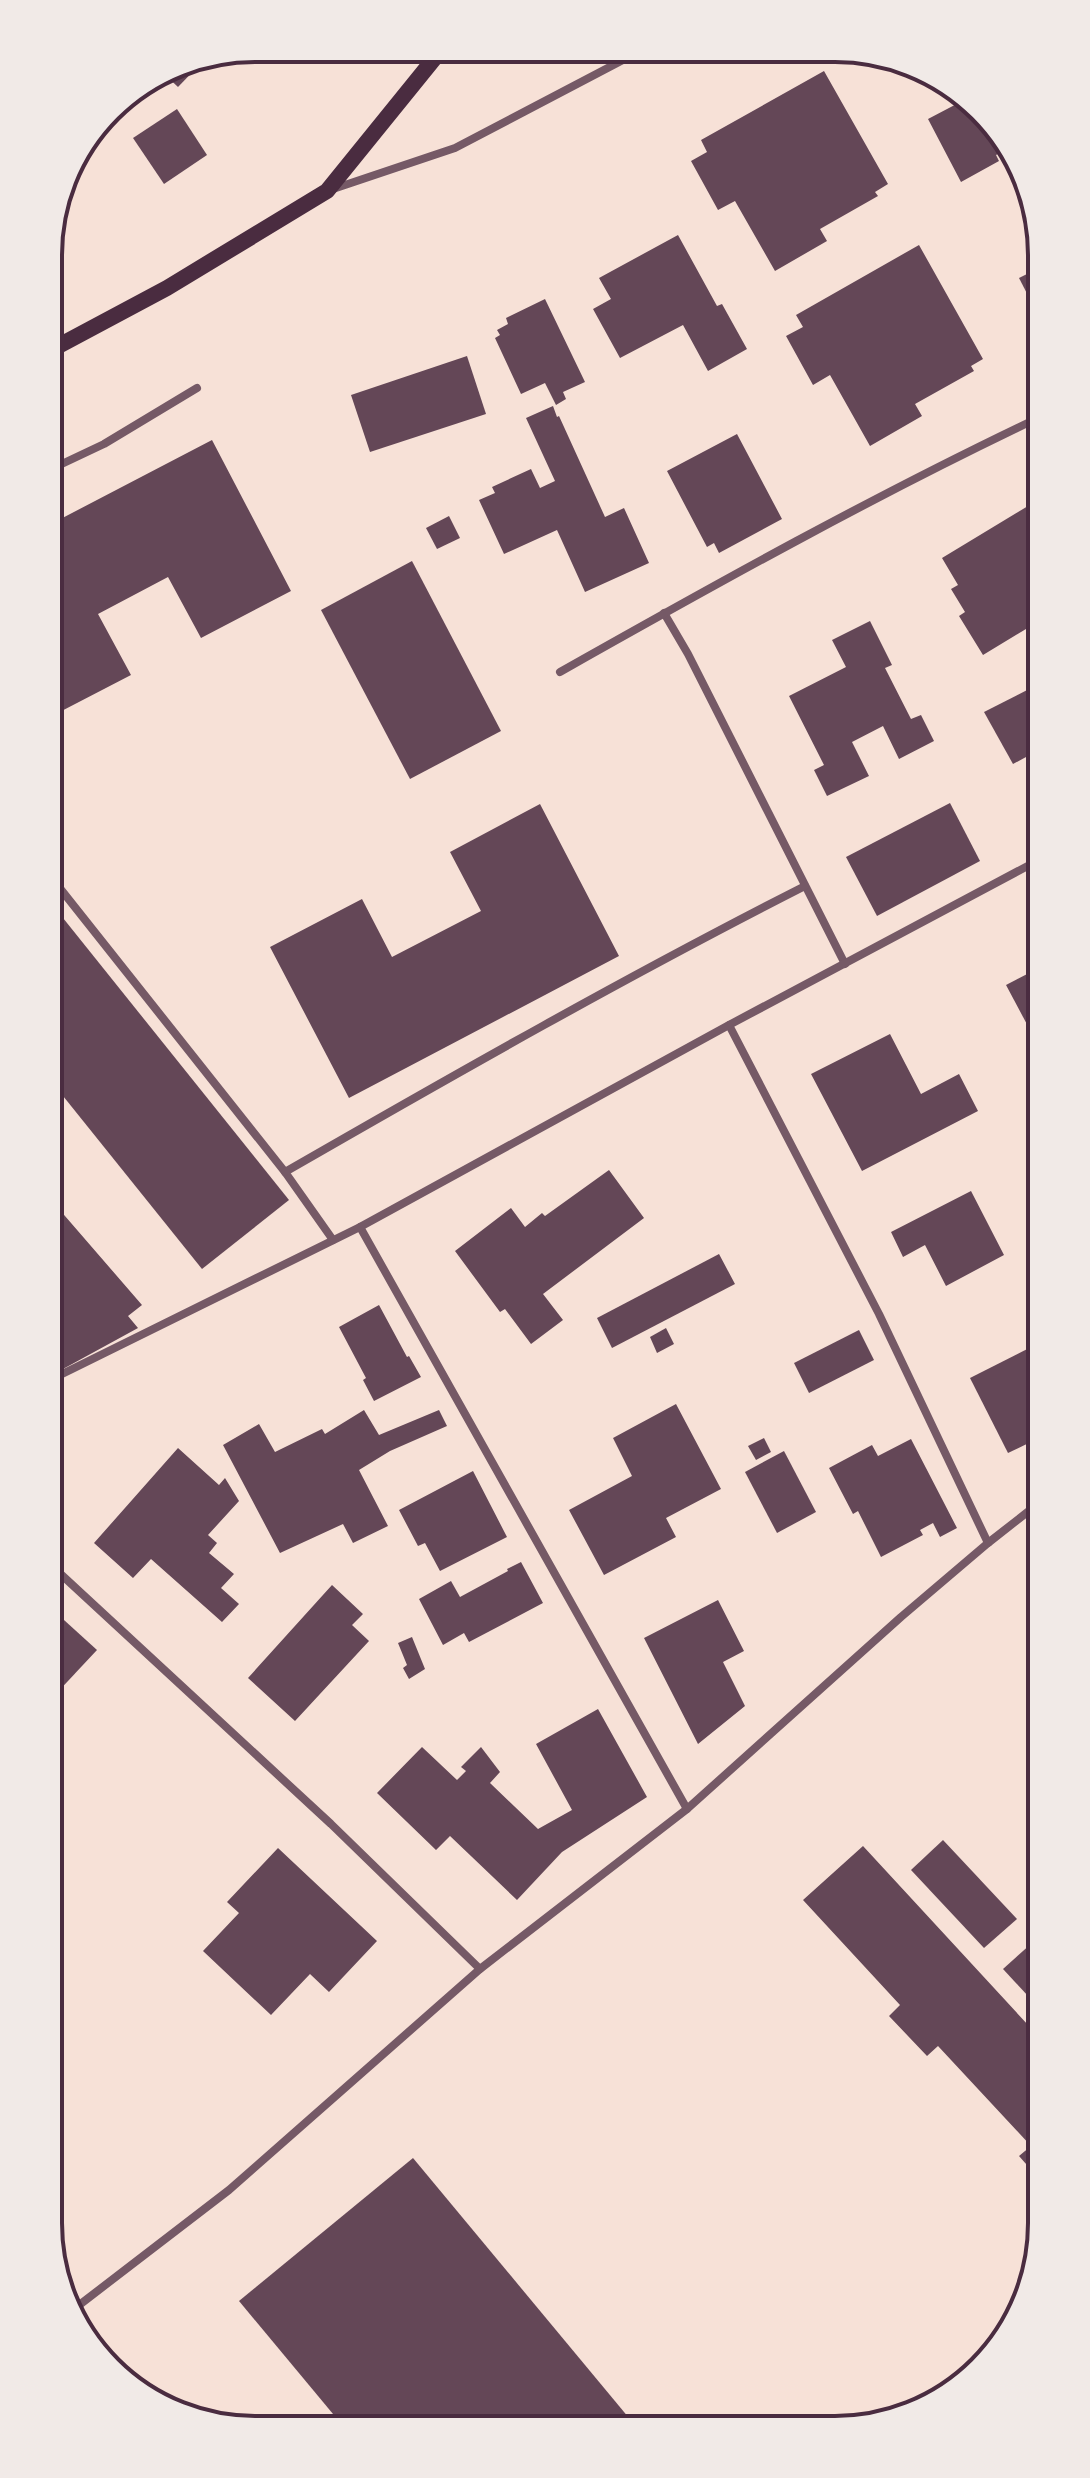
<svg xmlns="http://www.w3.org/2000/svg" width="1090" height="2478" viewBox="0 0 1090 2478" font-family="Ubuntu,sans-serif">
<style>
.building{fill:#644757}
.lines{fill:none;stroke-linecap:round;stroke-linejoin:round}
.minor{stroke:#755966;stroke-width:8}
.secondary{stroke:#4a2c40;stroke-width:16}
.rim{fill:none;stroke:#4a2c40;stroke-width:4}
</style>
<rect width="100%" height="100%" fill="#f7e1d7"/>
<g class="building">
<path d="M206 58 178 87 162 72 176 64Z"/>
<path d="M824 71 888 184 875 192 878 196 820 229 827 241 775 271 735 201 718 210 691 161 707 152 701 140Z"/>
<path d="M968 98 972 100 1004 151 996 155 999 161 961 182 928 119Z"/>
<path d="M177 109 207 155 164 184 133 138Z"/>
<path d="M678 235 717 306 722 304 747 349 708 371 683 325 620 358 593 309 611 299 599 278Z"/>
<path d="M919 245 983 359 971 366 974 371 915 404 922 416 870 446 830 375 813 385 786 336 803 327 796 315Z"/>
<path d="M1035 270V309L1019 278Z"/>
<path d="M545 299 585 382 563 392 566 399 556 405 545 383 521 394 495 338 500 335 497 330 508 324 506 318Z"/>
<path d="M467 356 486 414 370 452 351 395Z"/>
<path d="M553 406 557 417 559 416 605 517 624 508 649 563 585 592 557 530 504 554 479 500 495 493 492 487 531 469 540 488 555 481 526 418Z"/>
<path d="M737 434 782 519 719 553 714 543 707 547 667 471Z"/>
<path d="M212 440 291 591 201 638 168 577 98 614 131 675 50 717 49 525Z"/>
<path d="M1028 506 1036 518V623L983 655 959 616 965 612 951 589 958 585 942 558Z"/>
<path d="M449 516 460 538 437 549 426 528Z"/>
<path d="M412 561 501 731 410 779 321 610Z"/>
<path d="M870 621 892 665 885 668 911 719 921 715 934 741 899 759 883 726 852 742 869 776 827 796 814 770 824 765 789 696 846 667 832 640Z"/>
<path d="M1037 685V751L1013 764 984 712Z"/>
<path d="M950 803 980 861 877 916 846 857Z"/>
<path d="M540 804 619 956 349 1098 270 947 362 899 392 957 481 911 450 852Z"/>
<path d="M51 903 289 1200 202 1269 51 1081Z"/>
<path d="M1037 969 1038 1045 1006 985Z"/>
<path d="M890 1034 921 1094 959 1074 978 1111 862 1171 811 1074Z"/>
<path d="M609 1170 644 1218 543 1294 563 1320 531 1344 505 1309 500 1312 455 1251 511 1208 525 1227 542 1213 545 1216Z"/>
<path d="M971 1191 1004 1255 946 1286 925 1245 903 1257 891 1232Z"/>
<path d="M52 1201 142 1305 128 1316 138 1328 52 1375Z"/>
<path d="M719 1254 735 1284 612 1348 597 1318Z"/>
<path d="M379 1305 407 1357 409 1356 421 1377 374 1401 363 1380 366 1378 339 1327Z"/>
<path d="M666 1328 674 1344 657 1353 650 1337Z"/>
<path d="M859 1330 874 1360 809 1393 794 1363Z"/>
<path d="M1039 1343V1438L1008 1453 970 1378Z"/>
<path d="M676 1404 721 1489 666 1518 676 1537 604 1575 569 1510 632 1476 613 1438Z"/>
<path d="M364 1410 379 1435 439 1410 447 1426 390 1451 359 1470 388 1526 353 1543 343 1524 280 1553 223 1445 259 1424 275 1452 322 1429 325 1434Z"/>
<path d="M764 1438 771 1452 756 1460 748 1446Z"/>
<path d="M911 1439 957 1528 940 1537 933 1523 920 1530 923 1535 881 1557 858 1511 853 1514 829 1468 872 1445 878 1456Z"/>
<path d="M178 1448 219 1485 225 1478 239 1501 208 1535 217 1543 209 1553 234 1574 221 1588 239 1604 222 1622 151 1559 133 1578 94 1543Z"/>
<path d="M784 1451 816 1512 777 1533 745 1472Z"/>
<path d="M473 1471 507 1537 440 1571 425 1543 418 1546 399 1510Z"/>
<path d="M521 1562 543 1603 469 1642 464 1633 443 1645 419 1599 451 1581 460 1597 508 1571 507 1569Z"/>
<path d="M332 1585 363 1614 352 1625 369 1641 295 1721 248 1678Z"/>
<path d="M718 1600 744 1651 723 1662 745 1706 698 1744 644 1638Z"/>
<path d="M53 1610 97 1650 53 1697Z"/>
<path d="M412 1637 425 1669 409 1679 403 1668 407 1665 398 1643Z"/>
<path d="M598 1709 647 1797 562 1852 517 1900 450 1836 436 1850 377 1793 422 1747 457 1780 466 1771 461 1767 481 1747 500 1772 490 1783 538 1829 572 1810 536 1744Z"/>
<path d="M943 1840 1017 1919 984 1948 911 1870Z"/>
<path d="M863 1846 1041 2039V2181L1019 2156 1031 2146 938 2046 927 2056 889 2016 900 2005 803 1900Z"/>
<path d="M278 1848 377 1941 329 1992 310 1974 271 2015 203 1951 239 1913 227 1902Z"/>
<path d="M1041 1935V2010L1003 1969Z"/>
<path d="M413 2158 634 2424 343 2426 239 2301Z"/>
</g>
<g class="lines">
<g class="minor">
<path d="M333 189 455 148 642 50"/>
<path d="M49 470 104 444 197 388"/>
<path d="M664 613 688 654 845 964"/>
<path d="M560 672C716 584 874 496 1036 419"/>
<path d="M51 877 285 1172 333 1240"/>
<path d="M729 1025 879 1314 988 1543"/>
<path d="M285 1172C457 1073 628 976 805 886"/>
<path d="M360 1227 687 1809"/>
<path d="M52 1379 360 1227 729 1025 1037 861"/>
<path d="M53 1567 331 1824 480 1969"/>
<path d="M74 2309 229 2190 480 1969 687 1809 901 1617 988 1543 1039 1503"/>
</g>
<path class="secondary" d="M49 351 167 288 327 191 442 49"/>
</g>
<path d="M0 0H1090V2478H0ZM255 62H835A193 193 0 0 1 1028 255V2223A193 193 0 0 1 835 2416H255A193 193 0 0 1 62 2223V255A193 193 0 0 1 255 62Z" fill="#f1eae7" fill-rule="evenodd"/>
<path class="rim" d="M255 62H835A193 193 0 0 1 1028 255V2223A193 193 0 0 1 835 2416H255A193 193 0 0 1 62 2223V255A193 193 0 0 1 255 62Z"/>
</svg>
